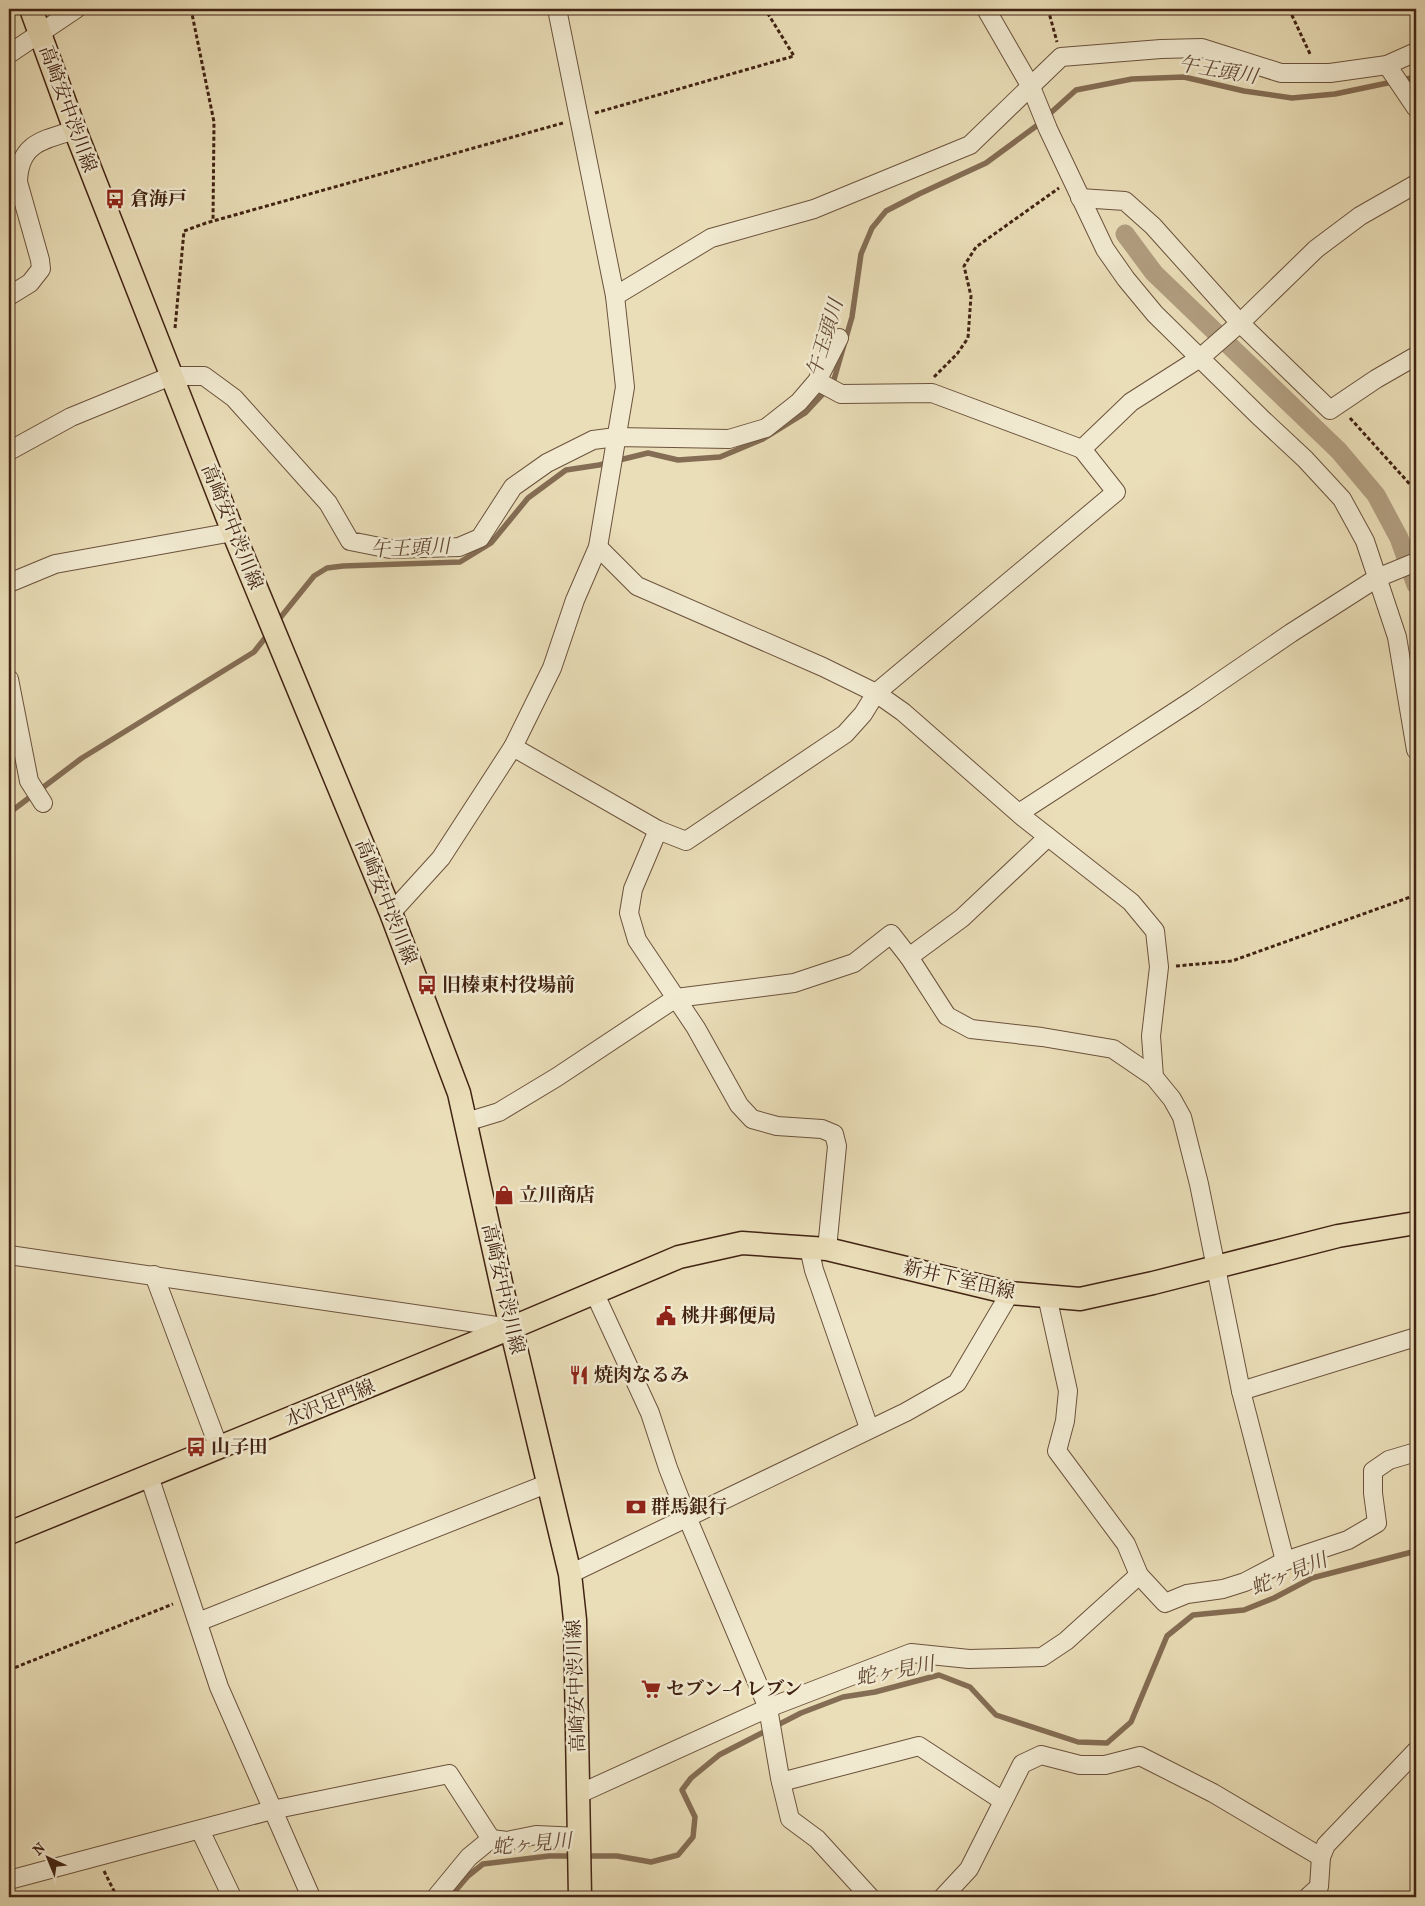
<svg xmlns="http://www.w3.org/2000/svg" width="1425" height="1906" viewBox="0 0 1425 1906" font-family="'IM FELL French Canon','Noto Serif JP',serif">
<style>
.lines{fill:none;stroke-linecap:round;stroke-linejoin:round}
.stream{stroke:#846d54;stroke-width:5.5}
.canal{stroke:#b19e80;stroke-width:19}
.minor-casing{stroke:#6b523c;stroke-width:20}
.major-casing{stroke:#412313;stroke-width:25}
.path{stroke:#412313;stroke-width:3;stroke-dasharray:4 2.5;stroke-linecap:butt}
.minor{stroke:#f1ead1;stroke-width:18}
.major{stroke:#eadeb8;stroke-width:22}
.labels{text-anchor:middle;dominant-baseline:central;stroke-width:5;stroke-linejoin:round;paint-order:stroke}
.street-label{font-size:19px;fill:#412313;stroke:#f1ead1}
.poi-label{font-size:19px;font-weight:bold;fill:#412313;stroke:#f1ead1;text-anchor:start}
.water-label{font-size:20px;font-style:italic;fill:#634834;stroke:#f1ead1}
</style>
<rect width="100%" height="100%" fill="#eadeb8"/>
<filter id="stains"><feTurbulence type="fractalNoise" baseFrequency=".004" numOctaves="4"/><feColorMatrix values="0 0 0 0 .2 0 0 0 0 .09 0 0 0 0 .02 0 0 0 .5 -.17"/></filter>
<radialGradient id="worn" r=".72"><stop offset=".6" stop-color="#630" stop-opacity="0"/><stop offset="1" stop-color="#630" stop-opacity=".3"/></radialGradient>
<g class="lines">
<g class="stream">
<path d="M276 623 314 576 327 568 343 566 460 562 491 543 528 498 566 470 599 465 648 453 678 460 720 457 763 439 805 413 833 383 852 317 861 254 872 228 886 211 919 194 986 163 1035 127 1076 90 1132 79 1184 77 1244 91 1292 98 1335 94 1416 77"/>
<path d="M9 813 82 758 254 652 269 633"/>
<path d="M585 1856H617L651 1862 678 1855 693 1837 695 1817 682 1790 691 1778 719 1755 801 1713 843 1697 875 1692 939 1675 970 1687 996 1715 1078 1742 1107 1743 1131 1722 1167 1636 1193 1615 1244 1610 1274 1598 1312 1578 1416 1551"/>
<path d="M450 1897 468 1876 483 1864 549 1856H576"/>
</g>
<path class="canal" d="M1125 234 1154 273 1339 451 1376 495 1399 538 1416 585"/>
<defs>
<g id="minor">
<path d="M986 9 1031 87 1048 129 1105 249 1126 279 1155 314 1261 418 1305 459 1342 499 1365 541 1397 637 1416 750"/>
<path d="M9 54 76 9"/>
<path d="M1387 65 1416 108"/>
<path d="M1080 198 1125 201 1153 226 1240 323 1330 410 1376 379 1416 356"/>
<path d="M9 296 30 283 41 269 40 260 18 182C19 143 43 140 75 130"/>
<path d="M615 296 711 238 814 209 970 145 1061 57 1161 49 1202 48 1281 73H1330L1387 65 1416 52"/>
<path d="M817 381 841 394 932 393 1082 449"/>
<path d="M9 451 71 417 171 376H204L234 398 328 503 350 541 390 549 459 547 480 538 513 487 547 463 593 440 616 437 729 439 766 428 799 402 817 381 839 338"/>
<path d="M598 547 637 586 823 667 876 693 903 712 1024 818 1131 902 1155 931 1159 967 1151 1036 1154 1077 1172 1099 1182 1117 1199 1184 1241 1391 1285 1561"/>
<path d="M9 583 55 564 233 532"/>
<path d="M9 679 29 781 43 803"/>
<path d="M513 747 658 830 686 841 845 734 863 714 876 693 1116 492 1082 449 1131 402 1200 358 1240 323 1316 249 1360 216 1416 184"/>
<path d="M1019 813 1193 700 1291 633 1377 578 1416 562"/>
<path d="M658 830 633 889 629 913 637 940 696 1028 739 1105 752 1119 777 1126 822 1129 834 1134 837 1146 827 1249"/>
<path d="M391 913 441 858 513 747 552 668 575 600 598 547 625 387 615 296 557 9"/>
<path d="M909 957 962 918 1048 837"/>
<path d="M466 1122 499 1112 557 1077 676 998 794 983 854 963 891 934 909 957 947 1016 971 1029 1042 1037 1113 1049 1154 1077"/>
<path d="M809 1248 814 1270 869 1428"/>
<path d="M9 1255 511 1328"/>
<path d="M154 1275 219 1448"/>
<path d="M594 1292 650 1413 668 1468 687 1517 768 1708 780 1778 790 1819 817 1839 870 1897"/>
<path d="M1047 1296 1068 1391 1065 1421 1057 1451 1126 1544 1139 1575 1165 1603 1187 1594 1223 1589 1245 1582 1285 1561 1348 1540 1377 1523 1373 1493V1471L1389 1460 1416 1452"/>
<path d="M1241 1391 1416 1337"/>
<path d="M149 1476 219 1687 311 1897"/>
<path d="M570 1574 906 1412 957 1383 1010 1293"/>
<path d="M198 1622 549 1483"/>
<path d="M781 1782 919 1746 1003 1801"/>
<path d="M579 1794 768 1708 911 1653 969 1659 1042 1657 1066 1641 1139 1575"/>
<path d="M200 1830 232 1897"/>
<path d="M9 1880 272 1810 449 1774 491 1839"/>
<path d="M436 1897 469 1857 491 1839 507 1841 536 1835 580 1837"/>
<path d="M943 1897 969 1869 1022 1764 1041 1755 1080 1765H1105L1140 1756 1213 1793 1321 1857"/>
<path d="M1308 1897 1319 1887 1321 1857 1326 1845 1416 1751"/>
</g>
<g id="major">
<path d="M31 9 75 130 233 532 391 913 459 1093 511 1328 570 1574 575 1620 580 1897"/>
<path d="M9 1533 511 1328 679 1257 742 1243 827 1249 1010 1293 1080 1299 1153 1283 1338 1236 1416 1223"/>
</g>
</defs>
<use href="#minor" class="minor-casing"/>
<use href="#major" class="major-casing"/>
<g class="path">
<path d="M191 9 214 122 213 221"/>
<path d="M1048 9 1057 42"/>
<path d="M1289 9 1311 56"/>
<path d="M595 113 794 56 765 9"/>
<path d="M175 328 184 231 206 223 563 123"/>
<path d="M934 377 957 354 968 338 971 296 964 266 976 247 1059 188"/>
<path d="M1350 418 1416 491"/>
<path d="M1176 966 1232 961 1416 895"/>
<path d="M9 1670 173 1604"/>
<path d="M104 1871 117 1897"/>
</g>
<use href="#minor" class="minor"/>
<use href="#major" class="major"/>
</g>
<defs>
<symbol id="bus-bare" viewBox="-9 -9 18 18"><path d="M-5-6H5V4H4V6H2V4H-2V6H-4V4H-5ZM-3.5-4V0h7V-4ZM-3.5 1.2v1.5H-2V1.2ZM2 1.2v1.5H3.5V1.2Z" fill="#8f2418" stroke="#f1ead1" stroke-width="2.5" paint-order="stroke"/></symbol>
<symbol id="shop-bare" viewBox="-9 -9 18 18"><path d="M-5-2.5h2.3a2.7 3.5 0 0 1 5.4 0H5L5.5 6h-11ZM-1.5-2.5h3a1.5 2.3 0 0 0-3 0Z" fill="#8f2418" stroke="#f1ead1" stroke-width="2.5" paint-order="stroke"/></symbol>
<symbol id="civic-bare" viewBox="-9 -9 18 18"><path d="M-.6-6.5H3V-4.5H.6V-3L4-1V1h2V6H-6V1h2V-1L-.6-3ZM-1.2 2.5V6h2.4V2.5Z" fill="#8f2418" stroke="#f1ead1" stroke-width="2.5" paint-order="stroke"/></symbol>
<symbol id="restaurant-bare" viewBox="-9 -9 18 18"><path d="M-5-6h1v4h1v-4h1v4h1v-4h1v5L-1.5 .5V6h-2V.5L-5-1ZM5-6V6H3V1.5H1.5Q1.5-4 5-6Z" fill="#8f2418" stroke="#f1ead1" stroke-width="2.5" paint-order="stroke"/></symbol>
<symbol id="bank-bare" viewBox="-9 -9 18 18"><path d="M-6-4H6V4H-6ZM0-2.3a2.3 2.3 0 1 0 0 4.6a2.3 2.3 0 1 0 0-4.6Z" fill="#8f2418" stroke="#f1ead1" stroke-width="2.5" paint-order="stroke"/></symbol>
<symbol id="supermarket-bare" viewBox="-9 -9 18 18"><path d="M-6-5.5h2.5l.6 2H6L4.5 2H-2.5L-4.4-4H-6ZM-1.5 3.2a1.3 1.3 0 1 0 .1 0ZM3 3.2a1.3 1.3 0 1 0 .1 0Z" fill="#8f2418" stroke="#f1ead1" stroke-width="2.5" paint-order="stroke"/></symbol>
</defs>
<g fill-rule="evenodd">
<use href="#bus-bare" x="101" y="185" width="28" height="28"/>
<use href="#bus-bare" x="413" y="971" width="28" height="28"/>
<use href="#shop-bare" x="490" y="1181" width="28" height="28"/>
<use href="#civic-bare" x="652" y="1302" width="28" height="28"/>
<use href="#restaurant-bare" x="565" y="1361" width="28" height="28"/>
<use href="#bus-bare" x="182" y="1433" width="28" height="28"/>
<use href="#bank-bare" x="622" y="1493" width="28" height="28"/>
<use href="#supermarket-bare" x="637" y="1675" width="28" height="28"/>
</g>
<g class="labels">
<g class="street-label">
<text transform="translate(68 109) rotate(70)">高崎安中渋川線</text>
<text transform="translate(232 527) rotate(68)">高崎安中渋川線</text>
<text transform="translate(386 902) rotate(68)">高崎安中渋川線</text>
<text transform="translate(959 1280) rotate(13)">新井下室田線</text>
<text transform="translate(503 1289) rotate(77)">高崎安中渋川線</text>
<text transform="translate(330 1403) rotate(-22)">水沢足門線</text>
<text transform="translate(576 1686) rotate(-92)">高崎安中渋川線</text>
</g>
<g class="poi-label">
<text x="130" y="199">倉海戸</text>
<text x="442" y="985">旧榛東村役場前</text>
<text x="519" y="1195">立川商店</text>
<text x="681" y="1316">桃井郵便局</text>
<text x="594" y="1375">焼肉なるみ</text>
<text x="211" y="1447">山子田</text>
<text x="651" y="1507">群馬銀行</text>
<text x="666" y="1689">セブン-イレブン</text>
</g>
<g class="water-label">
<text transform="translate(1218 70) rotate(10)">午王頭川</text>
<text transform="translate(825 338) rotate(-73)">午王頭川</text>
<text transform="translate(410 548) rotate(-3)">午王頭川</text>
<text transform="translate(1289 1574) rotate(-22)">蛇ヶ見川</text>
<text transform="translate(895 1671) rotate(-11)">蛇ヶ見川</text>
<text transform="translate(532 1844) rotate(-5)">蛇ヶ見川</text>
</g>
</g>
<rect width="1425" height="1906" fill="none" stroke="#eadeb8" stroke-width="30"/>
<rect x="10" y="10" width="1405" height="1886" fill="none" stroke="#412313" stroke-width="2.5"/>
<rect x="15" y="15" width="1395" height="1876" fill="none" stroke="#412313"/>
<g transform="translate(48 1858) rotate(316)" stroke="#f1ead1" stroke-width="4" paint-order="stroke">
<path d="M0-4L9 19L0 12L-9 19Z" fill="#412313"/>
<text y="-8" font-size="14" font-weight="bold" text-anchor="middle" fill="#412313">N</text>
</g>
<rect width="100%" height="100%" filter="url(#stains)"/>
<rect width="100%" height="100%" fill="url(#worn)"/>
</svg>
